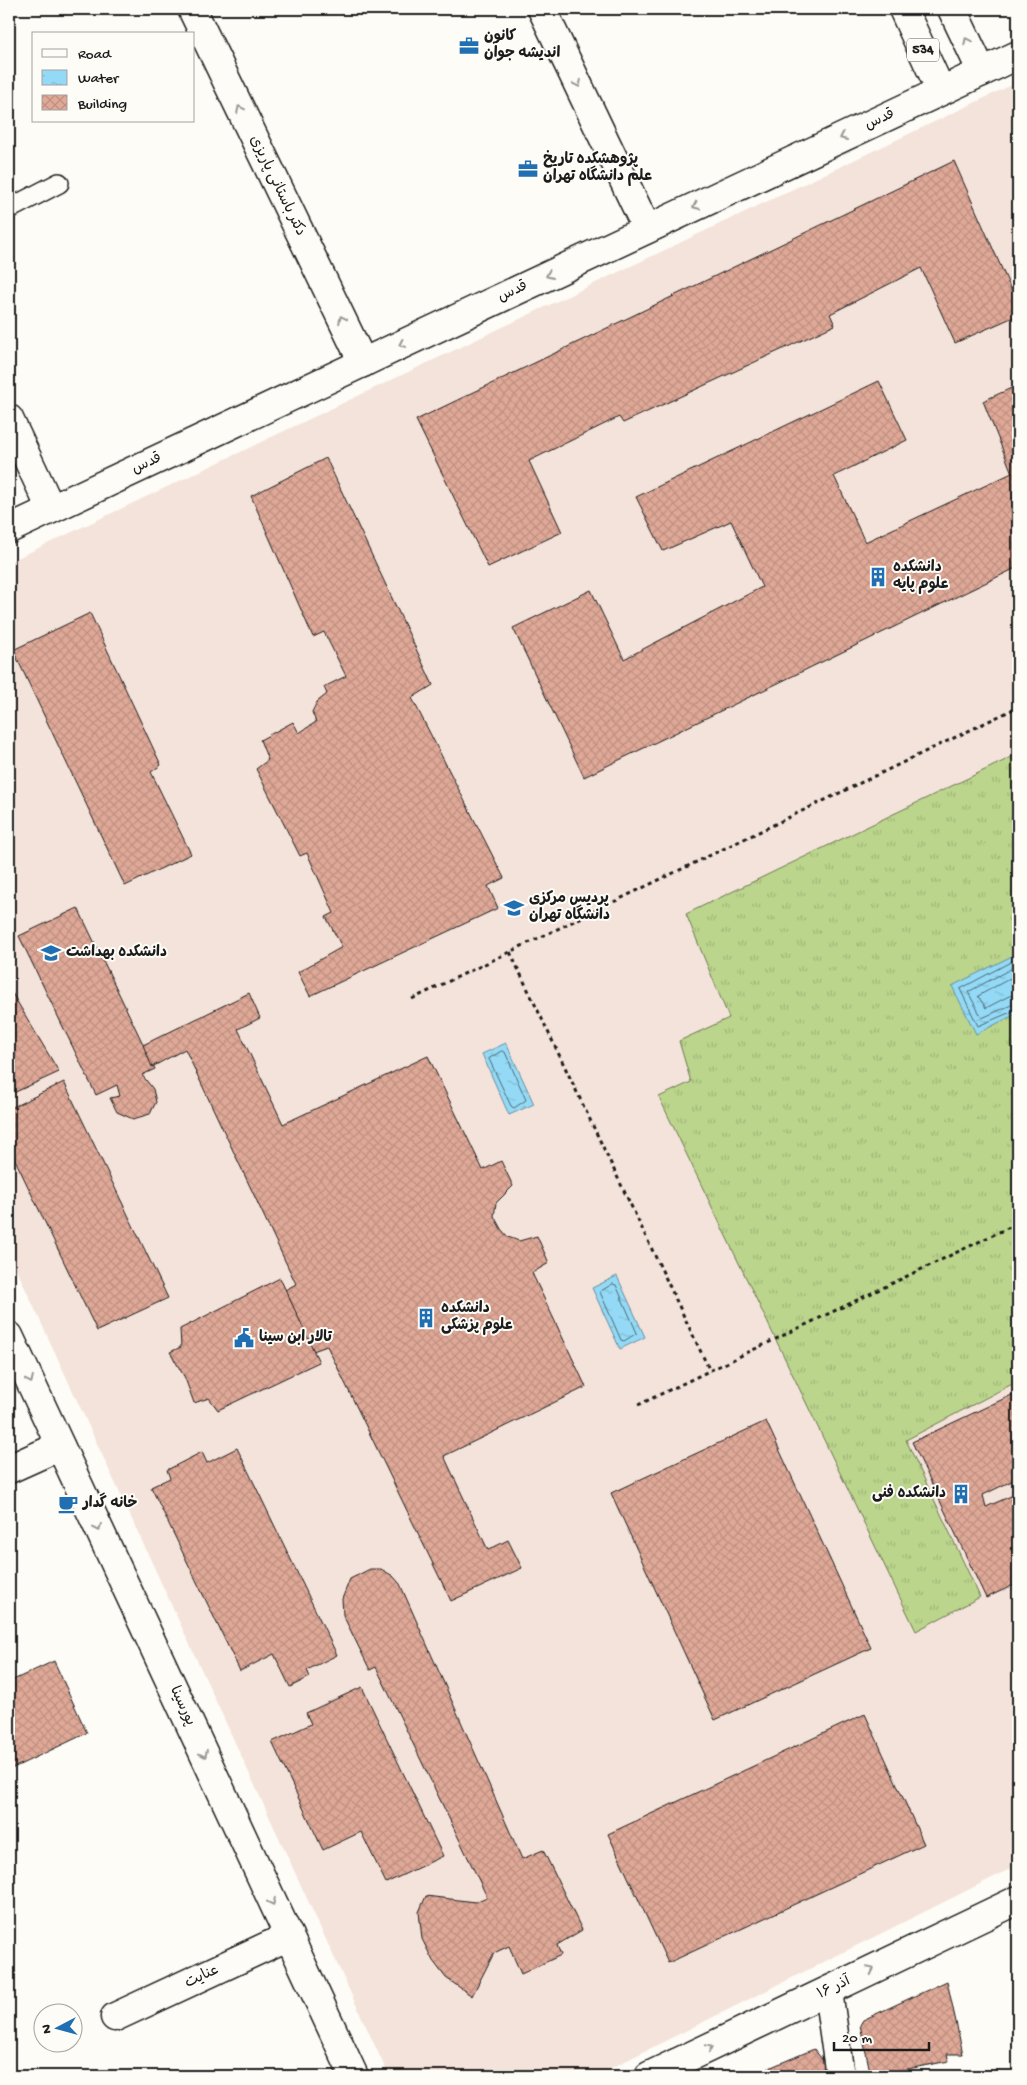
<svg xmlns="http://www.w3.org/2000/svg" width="1027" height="2085" viewBox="0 0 1027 2085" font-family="'Gochi Hand','Playpen Sans Arabic',sans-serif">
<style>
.built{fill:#f4e3da}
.grass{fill:url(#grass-tufts);stroke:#6c7854}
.water{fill:url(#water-ripples);stroke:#648e9f}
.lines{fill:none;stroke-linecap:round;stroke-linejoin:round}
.shore{stroke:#4c6873;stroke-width:1}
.building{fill:url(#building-cross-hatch);stroke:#1c1c1c}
.service-casing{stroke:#1c1c1c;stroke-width:22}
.minor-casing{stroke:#1c1c1c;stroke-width:31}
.tertiary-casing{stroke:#1c1c1c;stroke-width:31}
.secondary-casing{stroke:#1c1c1c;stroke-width:31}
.primary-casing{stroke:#1c1c1c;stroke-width:31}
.path{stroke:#1c1c1c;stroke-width:3;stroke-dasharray:4 4;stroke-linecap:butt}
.service{stroke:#fdfcf7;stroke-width:19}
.minor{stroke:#fdfcf7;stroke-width:28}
.tertiary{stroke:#fdfcf7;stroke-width:28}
.secondary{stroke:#fdfcf7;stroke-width:28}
.primary{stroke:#fdfcf7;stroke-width:28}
.oneway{stroke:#989794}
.labels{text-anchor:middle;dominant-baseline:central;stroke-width:4;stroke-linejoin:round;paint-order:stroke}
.shield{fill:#fdfcf7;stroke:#605f5e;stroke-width:1}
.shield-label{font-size:14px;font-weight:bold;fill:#1c1c1c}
.poi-label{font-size:15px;font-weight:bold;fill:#1c1c1c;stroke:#fdfcf7;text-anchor:start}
.street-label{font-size:15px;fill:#1c1c1c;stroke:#fdfcf7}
</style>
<defs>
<pattern id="grass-tufts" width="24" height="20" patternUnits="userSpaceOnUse" patternTransform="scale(1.25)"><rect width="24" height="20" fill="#bbd58c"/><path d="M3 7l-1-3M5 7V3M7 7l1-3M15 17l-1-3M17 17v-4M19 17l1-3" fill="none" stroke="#a0b678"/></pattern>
<pattern id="water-ripples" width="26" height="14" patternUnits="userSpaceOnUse" patternTransform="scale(1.25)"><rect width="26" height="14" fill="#94daf6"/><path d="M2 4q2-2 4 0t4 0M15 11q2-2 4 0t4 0" fill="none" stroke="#7fbad2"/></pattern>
<pattern id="building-cross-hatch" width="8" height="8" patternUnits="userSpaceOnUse" patternTransform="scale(1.25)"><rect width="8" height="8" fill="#dfa897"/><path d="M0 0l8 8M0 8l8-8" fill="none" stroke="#bf9082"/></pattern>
</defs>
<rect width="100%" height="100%" fill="#fdfcf7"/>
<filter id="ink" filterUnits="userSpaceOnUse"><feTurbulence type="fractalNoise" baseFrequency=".02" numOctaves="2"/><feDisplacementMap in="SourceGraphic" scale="10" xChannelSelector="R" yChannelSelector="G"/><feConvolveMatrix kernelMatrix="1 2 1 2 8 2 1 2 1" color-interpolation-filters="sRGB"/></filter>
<g filter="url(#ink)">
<path class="built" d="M1018 82V1865L595 2076H389L9 1253V562Z"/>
<path class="grass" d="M1018 754V1381L906 1440 980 1597 916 1631 659 1097 691 1082 679 1041 729 1018 686 914Z"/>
<g class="water">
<path d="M1018 953V1013L976 1034 952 986Z"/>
<path d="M506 1043 534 1104 509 1115 482 1054Z"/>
<path d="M617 1276 645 1337 620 1349 592 1288Z"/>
</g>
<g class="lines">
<g class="shore">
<path d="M1018 958 960 989 978 1026 1018 1009"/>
<path d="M1018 965 968 992 982 1018 1018 1002"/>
<path d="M1018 974 978 996 986 1008 1009 996 1018 995"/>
<path d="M502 1051 505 1052 526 1100 514 1108 511 1106 489 1059Z"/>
<path d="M613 1284 616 1285 637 1333 624 1341 621 1340 600 1292Z"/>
</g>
</g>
<g class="building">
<path d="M954 161 1018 305V315L955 343 921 268 830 314 835 325 623 423 619 417 529 461 562 532 488 567 416 420Z"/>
<path d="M879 381 907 440 834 476 865 542 1012 473 983 401 1018 385V567L584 777 513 628 591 590 624 659 762 587 731 521 663 551 636 497Z"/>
<path d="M326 458 433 685 412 698 504 878 488 886 498 908 310 996 298 972 342 947 326 917 334 913 307 853 300 856 256 769 268 760 260 740 293 722 299 733 316 722 312 712 317 702 327 694 324 687 346 676 324 632 313 637 251 496Z"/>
<path d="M90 613 161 765 151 772 191 854 125 886 13 650Z"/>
<path d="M78 908 155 1069 142 1075 153 1089 156 1102 150 1114 133 1119 117 1112 110 1098 120 1096 117 1085 96 1095 19 936Z"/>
<path d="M9 988 59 1072 9 1095Z"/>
<path d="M249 993 260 1018 238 1029 283 1124 428 1056 483 1170 501 1161 513 1186 496 1203 494 1216 501 1229 508 1237 519 1241 537 1236 549 1263 532 1273 586 1387 444 1456 488 1550 508 1540 522 1568 451 1601 327 1346 313 1351 285 1290 296 1284 185 1049 152 1067 143 1045Z"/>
<path d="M64 1082 168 1298 97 1331 9 1147V1109Z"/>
<path d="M280 1278 319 1362 218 1410 209 1398 194 1403 185 1378 170 1352 181 1347 180 1329Z"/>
<path d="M1018 1392V1478L983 1495 986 1507 1018 1493V1583L986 1598 912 1442Z"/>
<path d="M766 1421 871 1648 715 1720 611 1493Z"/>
<path d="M237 1448 337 1655 307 1670 310 1677 290 1687 274 1654 240 1671 151 1487 170 1478 167 1470 202 1452 207 1463Z"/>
<path d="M370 1569H381L393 1576 400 1584 522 1859 543 1850 582 1930 557 1945 561 1955 521 1974 509 1946 494 1953 472 1996 446 1978 433 1961 422 1939 419 1912 426 1896 475 1902 487 1897 376 1667 370 1670 343 1615 342 1599 350 1579Z"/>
<path d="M54 1661 87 1733 11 1769 9 1764V1682Z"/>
<path d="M362 1687 443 1856 386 1883 361 1832 323 1850 272 1742 311 1724 306 1713Z"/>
<path d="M865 1714 924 1844 668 1963 608 1834Z"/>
<path d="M947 1981 963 2054H947L949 2061 871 2076 860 2025 863 2020Z"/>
<path d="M814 2049 824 2062 825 2076H750Z"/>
</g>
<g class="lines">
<defs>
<path id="service" d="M9 209 59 183"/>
<g id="minor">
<path d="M192 9 363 363"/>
<path d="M542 9 647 229"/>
<path d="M9 1469 60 1446"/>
<path d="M828 1991 840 2076"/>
<path d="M115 2017 289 1936"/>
</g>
<g id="tertiary">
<path d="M9 419 51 509"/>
<path d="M9 529 1018 55"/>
<path d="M9 1336 354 2076"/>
<path d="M649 2076 1018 1900"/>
</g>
<path id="secondary" d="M676 2063 678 2076"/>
<g id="primary">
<path d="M903 9 941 91"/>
<path d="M952 9 982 72"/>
</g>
</defs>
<use href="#service" class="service-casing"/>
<use href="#minor" class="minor-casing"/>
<use href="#tertiary" class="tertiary-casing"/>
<use href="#secondary" class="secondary-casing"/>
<use href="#primary" class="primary-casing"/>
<g class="path">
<path d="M510 952 710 1371"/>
<path d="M412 999 1018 707"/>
<path d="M638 1405 1018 1223"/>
</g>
<use href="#service" class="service"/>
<use href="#minor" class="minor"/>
<use href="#tertiary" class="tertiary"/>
<use href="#secondary" class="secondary"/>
<use href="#primary" class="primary"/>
</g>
<defs><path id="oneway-chevron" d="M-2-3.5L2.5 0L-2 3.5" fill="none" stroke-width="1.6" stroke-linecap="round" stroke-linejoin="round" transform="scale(1.25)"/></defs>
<g class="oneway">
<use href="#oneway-chevron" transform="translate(967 41) rotate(-116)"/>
<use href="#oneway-chevron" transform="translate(578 84) rotate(64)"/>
<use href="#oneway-chevron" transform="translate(240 109) rotate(-116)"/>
<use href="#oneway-chevron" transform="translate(843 137) rotate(155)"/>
<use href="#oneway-chevron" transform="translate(696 206) rotate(155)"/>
<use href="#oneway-chevron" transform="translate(549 275) rotate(155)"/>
<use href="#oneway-chevron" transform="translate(342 319) rotate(-116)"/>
<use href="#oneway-chevron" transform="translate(402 344) rotate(155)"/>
<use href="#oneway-chevron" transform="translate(30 1380) rotate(65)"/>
<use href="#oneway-chevron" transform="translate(98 1528) rotate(65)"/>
<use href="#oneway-chevron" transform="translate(204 1754) rotate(65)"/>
<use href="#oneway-chevron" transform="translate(272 1902) rotate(65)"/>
<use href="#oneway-chevron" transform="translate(871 1970) rotate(-26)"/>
<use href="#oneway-chevron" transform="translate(709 2048) rotate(-26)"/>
</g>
</g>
<defs>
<symbol id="office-bare" viewBox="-9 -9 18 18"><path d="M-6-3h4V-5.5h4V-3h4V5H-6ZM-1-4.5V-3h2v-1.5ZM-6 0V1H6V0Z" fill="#1f6fb2" stroke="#fdfcf7" stroke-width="2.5" paint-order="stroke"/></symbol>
<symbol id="building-bare" viewBox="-9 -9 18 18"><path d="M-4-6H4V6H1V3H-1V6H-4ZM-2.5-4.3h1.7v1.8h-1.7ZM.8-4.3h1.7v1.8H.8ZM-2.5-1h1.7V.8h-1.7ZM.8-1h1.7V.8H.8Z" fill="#1f6fb2" stroke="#fdfcf7" stroke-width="2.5" paint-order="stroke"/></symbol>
<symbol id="university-bare" viewBox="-9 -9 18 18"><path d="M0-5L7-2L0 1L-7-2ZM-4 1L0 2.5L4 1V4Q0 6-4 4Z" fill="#1f6fb2" stroke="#fdfcf7" stroke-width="2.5" paint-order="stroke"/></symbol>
<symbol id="civic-bare" viewBox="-9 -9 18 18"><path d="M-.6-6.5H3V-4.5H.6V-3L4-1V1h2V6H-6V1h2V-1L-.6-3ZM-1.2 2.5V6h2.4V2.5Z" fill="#1f6fb2" stroke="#fdfcf7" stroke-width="2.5" paint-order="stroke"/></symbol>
<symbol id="cafe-bare" viewBox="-9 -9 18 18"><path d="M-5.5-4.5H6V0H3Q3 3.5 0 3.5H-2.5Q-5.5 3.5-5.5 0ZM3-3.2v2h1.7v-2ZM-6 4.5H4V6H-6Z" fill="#1f6fb2" stroke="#fdfcf7" stroke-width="2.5" paint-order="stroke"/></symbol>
</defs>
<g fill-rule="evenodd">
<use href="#office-bare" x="455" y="32" width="28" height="28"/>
<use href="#office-bare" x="514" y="155" width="28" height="28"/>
<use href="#building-bare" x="864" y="563" width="28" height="28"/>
<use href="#university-bare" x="500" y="894" width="28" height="28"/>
<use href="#university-bare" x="37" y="939" width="28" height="28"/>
<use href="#building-bare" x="412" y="1304" width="28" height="28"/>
<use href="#civic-bare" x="230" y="1324" width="28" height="28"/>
<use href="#building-bare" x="947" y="1480" width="28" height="28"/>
<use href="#cafe-bare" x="54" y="1490" width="28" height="28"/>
</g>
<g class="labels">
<rect class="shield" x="907" y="38.5" width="32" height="23" rx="4"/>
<g class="shield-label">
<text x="923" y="50">534</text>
</g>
<g class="poi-label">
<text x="484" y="37">کانون<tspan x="484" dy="17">اندیشه جوان</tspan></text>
<text x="543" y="160">پژوهشکده تاریخ<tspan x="543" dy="17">علم دانشگاه تهران</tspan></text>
<text x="893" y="568">دانشکده<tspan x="893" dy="17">علوم پایه</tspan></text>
<text x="529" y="899">پردیس مرکزی<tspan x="529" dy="17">دانشگاه‌ تهران</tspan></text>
<text x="66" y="953">دانشکده بهداشت</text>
<text x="441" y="1309">دانشکده<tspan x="441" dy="17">علوم پزشکی</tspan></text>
<text x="259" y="1338">تالار ابن سینا</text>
<text x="946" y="1494" text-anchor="end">دانشکده فنی</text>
<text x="83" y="1504">خانه گدار</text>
</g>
<g class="street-label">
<text transform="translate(880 120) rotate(-25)">قدس</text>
<text transform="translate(277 186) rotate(64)">دکتر باستانی پاریزی</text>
<text transform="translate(513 292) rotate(-25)">قدس</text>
<text transform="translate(147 464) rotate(-25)">قدس</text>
<text transform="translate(182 1706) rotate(65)">پورسینا</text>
<text transform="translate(202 1977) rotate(-25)">عنایت</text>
<text transform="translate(834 1988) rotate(-26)">۱۶ آذر</text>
</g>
</g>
<rect width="1027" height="2085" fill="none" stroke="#fdfcf7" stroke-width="30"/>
<rect x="15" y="15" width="997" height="2055" fill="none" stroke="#1c1c1c" stroke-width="2" filter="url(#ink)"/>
<rect x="32" y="32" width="162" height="90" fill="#fdfcf7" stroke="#a3a29f"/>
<rect x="42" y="49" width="25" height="8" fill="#fdfcf7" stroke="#a3a29f"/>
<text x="78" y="58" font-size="15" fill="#1c1c1c">Road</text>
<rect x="42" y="70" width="25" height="15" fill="url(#water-ripples)" stroke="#a3a29f"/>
<text x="78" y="82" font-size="15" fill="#1c1c1c">Water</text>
<rect x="42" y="95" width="25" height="15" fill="url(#building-cross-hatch)" stroke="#a3a29f"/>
<text x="78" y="108" font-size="15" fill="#1c1c1c">Building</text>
<g transform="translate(58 2028) rotate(264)"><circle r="24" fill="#fdfcf7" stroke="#a3a29f"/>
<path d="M0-4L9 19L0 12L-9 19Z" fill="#1f6fb2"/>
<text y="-8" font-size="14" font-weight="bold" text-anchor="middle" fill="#1c1c1c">N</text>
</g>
<path d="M834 2042v8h95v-8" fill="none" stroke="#1c1c1c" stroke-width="2.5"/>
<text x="842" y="2042" font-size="15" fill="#1c1c1c" stroke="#fdfcf7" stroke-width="4" paint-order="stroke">20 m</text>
</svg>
